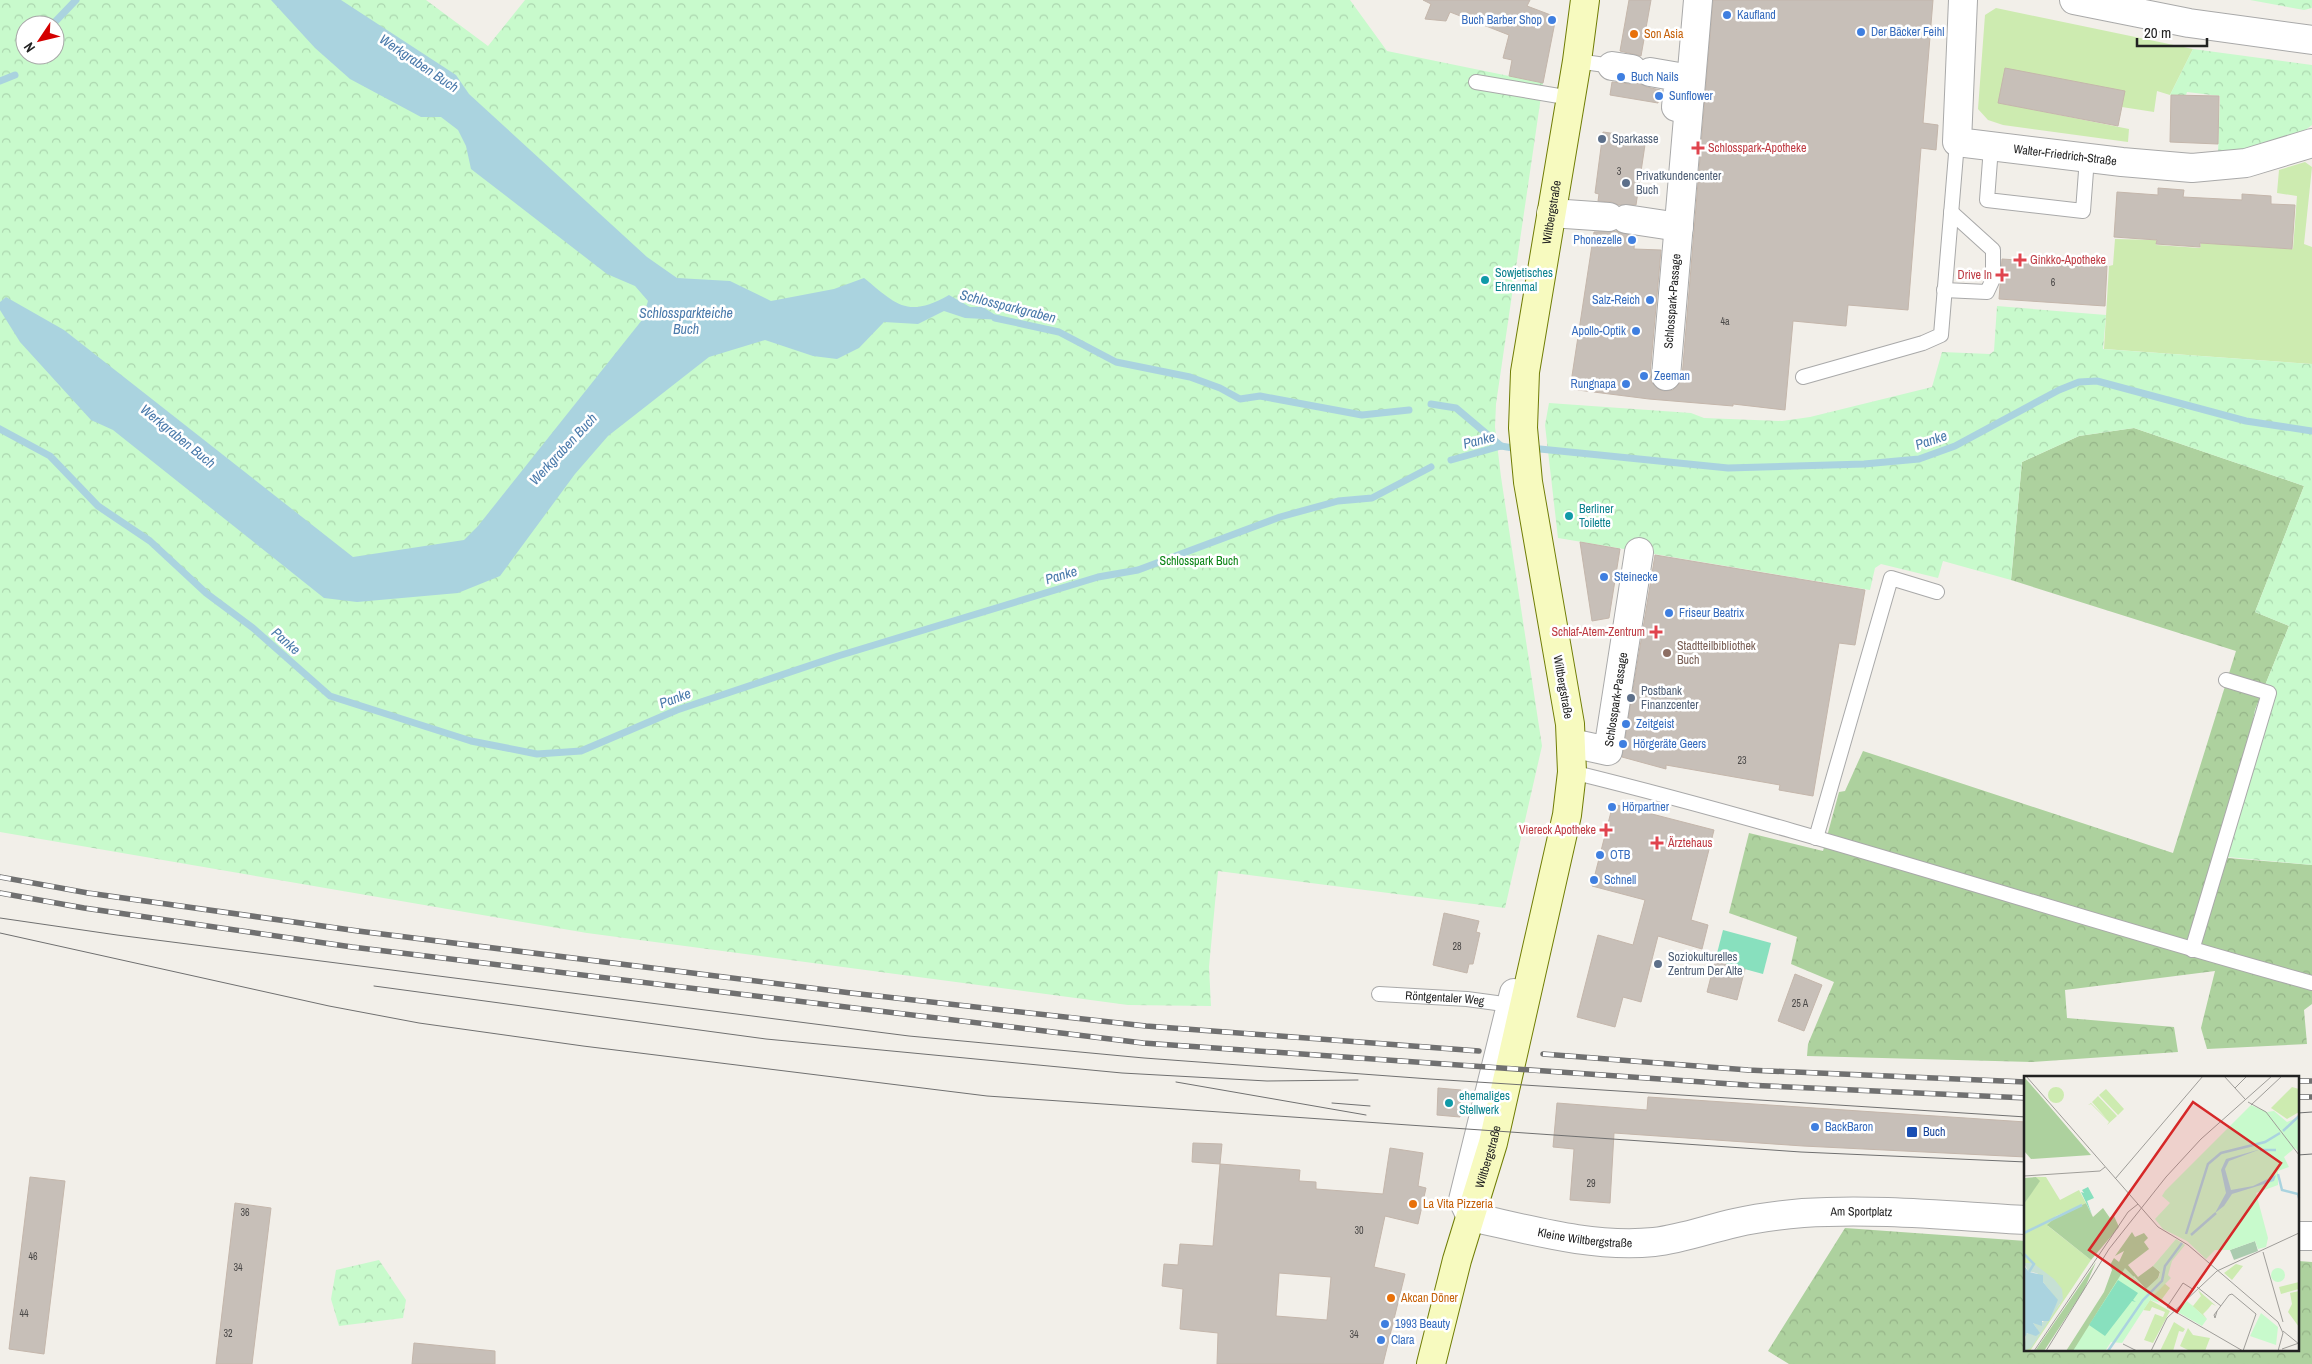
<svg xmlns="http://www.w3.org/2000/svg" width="2312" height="1364" viewBox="0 0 2312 1364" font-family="'Archivo Narrow',sans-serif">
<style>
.grass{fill:#cdebb0}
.forest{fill:url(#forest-crowns)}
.park{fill:url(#park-crowns);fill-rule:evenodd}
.pitch{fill:#88e0be}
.water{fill:#aad3df}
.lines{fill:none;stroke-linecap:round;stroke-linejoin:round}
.stream{stroke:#aad3df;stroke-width:7}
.building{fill:#c7bfb8;stroke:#c4b6ab;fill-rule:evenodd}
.lane-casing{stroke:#a9a9a9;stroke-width:16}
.street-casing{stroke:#a9a9a9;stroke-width:30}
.secondary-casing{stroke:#707d05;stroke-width:30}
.lane{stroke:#fff;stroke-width:14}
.street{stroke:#fff;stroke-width:28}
.secondary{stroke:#f7fabf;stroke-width:28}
.tram{stroke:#707070;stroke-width:1}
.rail-casing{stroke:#707070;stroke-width:5.5}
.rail{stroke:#fff;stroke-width:4;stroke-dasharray:11;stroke-linecap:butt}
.shop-dot{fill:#3f7fe0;stroke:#fff;stroke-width:2}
.food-dot{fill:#e8710a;stroke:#fff;stroke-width:2}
.service-dot{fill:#5c6f8a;stroke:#fff;stroke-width:2}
.health-dot{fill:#e0444e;stroke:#fff;stroke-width:2}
.culture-dot{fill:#0f9aa8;stroke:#fff;stroke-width:2}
.education-dot{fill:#8d6e63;stroke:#fff;stroke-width:2}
.transit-dot{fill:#1a4fb4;stroke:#fff;stroke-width:2}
.labels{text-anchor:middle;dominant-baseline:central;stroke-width:5;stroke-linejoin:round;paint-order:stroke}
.number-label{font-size:10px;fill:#4b4948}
.shop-label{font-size:12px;fill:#366cbe;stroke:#fff;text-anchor:start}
.food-label{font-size:12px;fill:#c56008;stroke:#fff;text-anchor:start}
.service-label{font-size:12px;fill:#4e5e75;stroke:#fff;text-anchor:start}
.health-label{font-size:12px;fill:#be3a42;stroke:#fff;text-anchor:start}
.street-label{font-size:12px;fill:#222;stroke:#fff}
.culture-label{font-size:12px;fill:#0d838f;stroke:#fff;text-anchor:start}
.park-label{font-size:12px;fill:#0c8416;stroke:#fff}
.education-label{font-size:12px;fill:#785e54;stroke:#fff;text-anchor:start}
.transit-label{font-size:12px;fill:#164399;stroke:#fff;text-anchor:start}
.water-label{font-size:14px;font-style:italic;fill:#4a7aab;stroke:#fff}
.inset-river{fill:none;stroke:#aad3df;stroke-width:2.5}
.inset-road{fill:none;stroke:#9f9d99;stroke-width:1}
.view{fill:#d62828;fill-opacity:0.15;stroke:#d62828;stroke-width:2.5}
.inset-edge{fill:none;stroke:#222;stroke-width:2.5}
</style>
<defs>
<pattern id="forest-crowns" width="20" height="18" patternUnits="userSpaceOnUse" patternTransform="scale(1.25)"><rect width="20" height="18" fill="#add19e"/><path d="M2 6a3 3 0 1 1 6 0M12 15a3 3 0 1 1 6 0" fill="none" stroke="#95b388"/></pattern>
<pattern id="park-crowns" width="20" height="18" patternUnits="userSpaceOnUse" patternTransform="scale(1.25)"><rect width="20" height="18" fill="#c8facc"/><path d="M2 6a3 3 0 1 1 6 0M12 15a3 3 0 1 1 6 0" fill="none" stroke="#acd6af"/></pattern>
</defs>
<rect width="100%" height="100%" fill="#f2efe9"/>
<g class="grass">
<path d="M1996 8 2193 49 2170 95 2157 91 2154 112 2122 107 2124 91 2005 69 1999 103 2129 129 2128 142 2003 125 1988 120 1978 109 1985 15Z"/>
<path d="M2305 162 2312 167 2304 244 2312 247V364L2104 349 2109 266 2113 265 2115 239 2156 240V245L2200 248 2201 243 2293 249 2297 196 2277 193 2279 170Z"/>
</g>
<g class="forest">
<path d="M2134 428 2304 486 2255 612 2289 626 2255 710 2228 858 2312 865V1004L2304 1010 2307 1044 2207 1049 2201 1028 2215 971 2065 990 2067 1018 2174 1027 2178 1052 2032 1062 1807 1056 1808 1044 1834 982 1791 964 1797 937 1729 913 1749 833 1823 851 1839 792 1845 791 1863 751 2173 853 2236 651 2011 580 2022 462 2079 436Z"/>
<path d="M1845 1228 2026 1241V1350H2298V1261L2312 1262V1364H1789L1768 1351Z"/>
</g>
<g class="park">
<path d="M0 0H426L488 46 525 0H1350L1387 51 1543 83 1496 404 1495 427 1501 477 1542 746 1505 908 1218 871 1209 967 1211 1006 1128 1005 587 933 0 832ZM25 25H55V55H25Z"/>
<path d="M2250 0H2312V8L2304 10Z"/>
<path d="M2193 49 2312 65V125C2287 146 2250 149 2218 154L2220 96 2187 92 2186 95H2170Z"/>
<path d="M1997 306 2106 315 2103 349 2312 364V865L2228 857 2255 710 2289 626 2255 612 2304 486 2134 428 2079 436 2022 462 2011 580 1943 561 1938 578 1881 564 1875 568 1870 590 1558 538 1545 425 1549 403 1691 413 1704 418 1782 421 1810 417 1932 387 1942 352 1990 354 1994 351Z"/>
<path d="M379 1260 406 1300 403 1318 339 1326 331 1299 336 1270Z"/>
</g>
<path class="pitch" d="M1723 930 1771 943 1763 974 1715 961Z"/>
<path class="water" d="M271 0H341L456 75 469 94 647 257 677 278 730 281 771 301 834 289 864 278C896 304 907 319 949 295L970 307H983L1003 320 965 318 944 311 918 324 884 322 859 348 837 359 813 356 765 340 709 357 608 436 575 474 500 576 458 593 357 602 324 598 113 430 91 420 20 342 0 310V302L6 297 64 330 353 557 464 540 478 526 642 320 648 301 635 286 607 274 471 169 466 146 458 130 441 117H421L350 79 315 48Z"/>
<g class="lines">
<g class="stream">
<path d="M52 25 76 0"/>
<path d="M0 81 15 75"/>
<path d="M995 318 1059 332 1116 362 1190 377 1220 388 1240 399 1260 396 1362 415 1409 410"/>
<path d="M1431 404 1456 408 1501 446"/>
<path d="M0 429 50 456 98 506 150 541 206 593 253 628 330 696 471 741 537 754 581 751 677 710 838 656 1098 577 1138 570 1280 517 1338 501 1372 498 1431 467"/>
<path d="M1540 449 1728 468 1864 464 1919 459 1955 446 2059 390 2079 382 2097 381 2246 421 2312 431"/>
<path d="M1451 460 1501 446 1513 448"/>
</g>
</g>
<g class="building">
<path d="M1423 0H1530L1527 6 1556 17 1543 83 1509 76 1512 60 1503 58 1509 35 1450 12 1446 21 1425 19 1431 4Z"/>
<path d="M1629 0H1651L1641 56 1620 51Z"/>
<path d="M1713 0H1933L1923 123 1938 125 1936 150 1921 148 1908 310 1848 305 1846 326 1793 321 1785 410 1733 404V406L1649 399 1570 389 1594 232 1616 231 1635 236 1634 249 1661 250 1650 375 1652 383 1658 389 1664 391 1673 390 1679 384 1682 377Z"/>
<path d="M2005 68 2125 91 2118 126 1998 103Z"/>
<path d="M1612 82 1630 84 1639 83 1647 87 1660 90 1658 103 1610 95Z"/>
<path d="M2171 95 2219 96 2218 144 2170 142Z"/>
<path d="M1603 132 1646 138 1636 205H1619L1611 202 1598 201 1599 194 1595 193Z"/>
<path d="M2158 188 2184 190 2183 197 2242 200V194L2271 196V204L2295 205 2292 249 2200 243V247L2156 244 2157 240 2114 237 2117 192 2158 195Z"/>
<path d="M2002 259 2107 266 2105 306 1999 299Z"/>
<path d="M1580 542 1620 549 1609 618 1592 621Z"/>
<path d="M1655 555 1865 590 1855 645 1839 643 1813 796 1779 790 1780 785 1666 765V769L1622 757Z"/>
<path d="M1613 804 1714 830 1691 920 1708 925 1702 949 1658 936 1641 1002 1623 997 1615 1027 1577 1017 1598 935 1633 945 1645 900 1592 886Z"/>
<path d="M1444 913 1479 921 1476 932 1480 933 1473 964H1469L1467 973 1433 965Z"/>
<path d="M1715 961 1745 969 1737 1000 1707 992Z"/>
<path d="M1795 974 1822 985 1804 1031 1778 1021Z"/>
<path d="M1438 1088 1461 1090 1460 1117 1437 1115Z"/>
<path d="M1648 1097 2026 1122V1157L1803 1146 1614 1133 1610 1203 1570 1200 1574 1149 1553 1147 1557 1103 1647 1110Z"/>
<path d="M1193 1143 1222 1144 1220 1164 1192 1162Z"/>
<path d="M1390 1148 1423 1153 1418 1186 1426 1188 1418 1224 1385 1216 1374 1267 1405 1274 1383 1364H1217L1218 1333 1180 1329 1183 1289 1162 1286 1164 1264 1178 1265 1180 1244 1213 1246 1220 1164 1300 1170 1299 1181 1316 1182V1189L1383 1194ZM1279 1273 1331 1277 1327 1320 1276 1316Z"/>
<path d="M30 1177 65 1181 44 1354 9 1349Z"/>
<path d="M235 1203 271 1208 252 1364H216Z"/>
<path d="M414 1343 495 1351V1364H412Z"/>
</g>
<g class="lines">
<defs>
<g id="lane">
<path d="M1577 61 1612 66"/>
<path d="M1476 82 1571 98"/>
<path d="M1991 147 1987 200 2083 211 2087 158"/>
<path d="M1944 290 1987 292 1993 279V250L1951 212"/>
<path d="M1803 377 1923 343 1941 335 1957 142"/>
<path d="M1572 772C1821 833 2064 915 2312 983"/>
<path d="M1816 838 1891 578 1937 592"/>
<path d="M2192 950 2269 693 2226 680"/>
<path id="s1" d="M1379 994 1467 999 1511 1005"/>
</g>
<g id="street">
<path id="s2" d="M1963 0 1957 142 2122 162 2192 168 2246 163 2312 143"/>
<path d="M2074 0 2189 23 2312 40"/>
<path d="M1612 66 1632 69"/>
<path d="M1650 72 1679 77 1676 107"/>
<path d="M1551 213 1609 217"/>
<path d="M1626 219 1679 227"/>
<path id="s3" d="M1666 376 1698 0"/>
<path id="s4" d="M1571 743 1608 751 1639 552"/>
<path id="s5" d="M1514 993 1463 1200 1471 1217C1531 1230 1592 1248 1654 1242 1682 1239 1708 1229 1735 1223 1757 1218 1780 1215 1803 1213 1877 1208 1951 1216 2026 1220"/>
<path d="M2298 1236H2312"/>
</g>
<g id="secondary">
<path id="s6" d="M1431 1364 1457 1260 1493 1143 1567 815 1572 772 1570 724 1528 482 1523 428 1525 372 1577 61 1585 0"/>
</g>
</defs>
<use href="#lane" class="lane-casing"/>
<use href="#street" class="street-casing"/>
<use href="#secondary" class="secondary-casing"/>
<use href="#lane" class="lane"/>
<use href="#street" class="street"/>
<use href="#secondary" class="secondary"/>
<g class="tram">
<path d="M0 918 117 935 909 1036 1144 1058 1430 1079 2026 1117"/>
<path d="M0 933 329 1006 419 1023 583 1046 987 1096 1801 1152 2026 1162"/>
<path d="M374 986 766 1039 1122 1073 1267 1081 1358 1080"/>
<path d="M1176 1082 1366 1115"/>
<path d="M1332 1103 1370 1106"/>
<path d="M2298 1113 2312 1112"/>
<path d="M2298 1155 2312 1154"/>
</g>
<defs>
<g id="rail">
<path d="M0 877 88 893 358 931 851 993 1146 1026 1479 1051"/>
<path d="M0 893 84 908 352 947 1143 1043 1746 1085 2026 1098"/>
<path d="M1543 1054 1748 1070 2026 1082"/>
<path d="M2298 1081H2312"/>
<path d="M2298 1097H2312"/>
</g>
</defs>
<use href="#rail" class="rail-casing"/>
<use href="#rail" class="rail"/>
</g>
<g class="shop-dot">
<circle cx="1727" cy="15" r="5"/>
<circle cx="1552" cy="20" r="5"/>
<circle cx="1861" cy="32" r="5"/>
<circle cx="1621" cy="77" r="5"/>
<circle cx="1659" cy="96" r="5"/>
<circle cx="1632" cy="240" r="5"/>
<circle cx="1650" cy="300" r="5"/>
<circle cx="1636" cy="331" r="5"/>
<circle cx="1644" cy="376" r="5"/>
<circle cx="1626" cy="384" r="5"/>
<circle cx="1604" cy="577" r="5"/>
<circle cx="1669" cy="613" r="5"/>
<circle cx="1626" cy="724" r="5"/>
<circle cx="1623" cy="744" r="5"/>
<circle cx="1612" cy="807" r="5"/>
<circle cx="1600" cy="855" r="5"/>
<circle cx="1594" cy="880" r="5"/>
<circle cx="1815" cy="1127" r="5"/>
<circle cx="1385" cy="1324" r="5"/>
<circle cx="1381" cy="1340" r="5"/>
</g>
<g class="food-dot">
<circle cx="1634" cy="34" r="5"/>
<circle cx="1413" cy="1204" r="5"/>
<circle cx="1391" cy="1298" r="5"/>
</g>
<g class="service-dot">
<circle cx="1602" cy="139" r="5"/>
<circle cx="1626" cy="183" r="5"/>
<circle cx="1631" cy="698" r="5"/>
<circle cx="1658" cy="964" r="5"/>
</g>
<g class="health-dot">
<path d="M1695.5 140.5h5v5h5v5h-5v5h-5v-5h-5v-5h5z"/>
<path d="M2017.5 252.5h5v5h5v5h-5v5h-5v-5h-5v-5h5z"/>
<path d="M1999.5 267.5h5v5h5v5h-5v5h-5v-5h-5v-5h5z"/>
<path d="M1653.5 624.5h5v5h5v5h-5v5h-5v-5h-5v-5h5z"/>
<path d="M1603.5 822.5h5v5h5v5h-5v5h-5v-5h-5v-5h5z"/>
<path d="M1654.5 835.5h5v5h5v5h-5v5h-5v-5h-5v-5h5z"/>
</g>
<g class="culture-dot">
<circle cx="1485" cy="280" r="5"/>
<circle cx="1569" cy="516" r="5"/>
<circle cx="1449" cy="1103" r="5"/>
</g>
<circle class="education-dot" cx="1667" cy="653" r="5"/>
<rect class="transit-dot" x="1906" y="1126" width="12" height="12" rx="2.5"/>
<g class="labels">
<g class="number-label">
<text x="1619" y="171">3</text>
<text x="2053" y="282">6</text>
<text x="1725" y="321">4a</text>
<text x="1742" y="760">23</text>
<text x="1457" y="946">28</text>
<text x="1800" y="1003">25 A</text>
<text x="1591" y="1183">29</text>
<text x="245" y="1212">36</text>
<text x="1359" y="1230">30</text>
<text x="33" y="1256">46</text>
<text x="238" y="1267">34</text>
<text x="24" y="1313">44</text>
<text x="228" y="1333">32</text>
<text x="1354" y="1334">34</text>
</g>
<g class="shop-label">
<text x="1737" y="15">Kaufland</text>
<text x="1542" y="20" text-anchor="end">Buch Barber Shop</text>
<text x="1871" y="32">Der Bäcker Feihl</text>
<text x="1631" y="77">Buch Nails</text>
<text x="1669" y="96">Sunflower</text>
<text x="1622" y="240" text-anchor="end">Phonezelle</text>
<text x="1640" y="300" text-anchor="end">Salz-Reich</text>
<text x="1626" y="331" text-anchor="end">Apollo-Optik</text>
<text x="1654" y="376">Zeeman</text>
<text x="1616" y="384" text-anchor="end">Rungnapa</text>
<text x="1614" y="577">Steinecke</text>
<text x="1679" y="613">Friseur Beatrix</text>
<text x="1636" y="724">Zeitgeist</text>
<text x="1633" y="744">Hörgeräte Geers</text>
<text x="1622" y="807">Hörpartner</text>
<text x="1610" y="855">OTB</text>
<text x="1604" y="880">Schnell</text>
<text x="1825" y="1127">BackBaron</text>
<text x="1395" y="1324">1993 Beauty</text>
<text x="1391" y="1340">Clara</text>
</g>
<g class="food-label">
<text x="1644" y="34">Son Asia</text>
<text x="1423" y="1204">La Vita Pizzeria</text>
<text x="1401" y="1298">Akcan Döner</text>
</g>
<g class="service-label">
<text x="1612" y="139">Sparkasse</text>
<text x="1636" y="176">Privatkundencenter<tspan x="1636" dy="14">Buch</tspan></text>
<text x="1641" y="691">Postbank<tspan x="1641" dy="14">Finanzcenter</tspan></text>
<text x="1668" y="957">Soziokulturelles<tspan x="1668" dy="14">Zentrum Der Alte</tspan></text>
</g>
<g class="health-label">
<text x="1708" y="148">Schlosspark-Apotheke</text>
<text x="2030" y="260">Ginkko-Apotheke</text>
<text x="1992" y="275" text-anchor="end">Drive In</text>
<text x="1645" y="632" text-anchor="end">Schlaf-Atem-Zentrum</text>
<text x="1596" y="830" text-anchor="end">Viereck Apotheke</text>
<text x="1668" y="843">Ärztehaus</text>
</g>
<g class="street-label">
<text stroke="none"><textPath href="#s2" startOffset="251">Walter-Friedrich-Straße</textPath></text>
<text stroke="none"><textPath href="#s6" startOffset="1175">Wiltbergstraße</textPath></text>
<text stroke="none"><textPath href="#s3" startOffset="75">Schlosspark-Passage</textPath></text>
<text transform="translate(1563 687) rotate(80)">Wiltbergstraße</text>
<text stroke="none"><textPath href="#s4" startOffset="90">Schlosspark-Passage</textPath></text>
<text stroke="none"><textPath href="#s1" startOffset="66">Röntgentaler Weg</textPath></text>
<text stroke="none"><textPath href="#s6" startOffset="215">Wiltbergstraße</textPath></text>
<text stroke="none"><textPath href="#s5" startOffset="628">Am Sportplatz</textPath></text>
<text stroke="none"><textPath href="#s5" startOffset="348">Kleine Wiltbergstraße</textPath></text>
</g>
<g class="culture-label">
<text x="1495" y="273">Sowjetisches<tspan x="1495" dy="14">Ehrenmal</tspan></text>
<text x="1579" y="509">Berliner<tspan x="1579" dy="14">Toilette</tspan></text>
<text x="1459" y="1096">ehemaliges<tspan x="1459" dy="14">Stellwerk</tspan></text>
</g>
<g class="park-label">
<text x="1199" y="561">Schlosspark Buch</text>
</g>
<g class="education-label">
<text x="1677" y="646">Stadtteilbibliothek<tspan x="1677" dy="14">Buch</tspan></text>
</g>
<g class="transit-label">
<text x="1923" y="1132">Buch</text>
</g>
<g class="water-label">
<text transform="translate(419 63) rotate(34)">Werkgraben Buch</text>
<text transform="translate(1008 306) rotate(14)">Schlossparkgraben</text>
<text x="686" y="313">Schlossparkteiche<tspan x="686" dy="16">Buch</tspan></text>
<text transform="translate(178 436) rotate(39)">Werkgraben Buch</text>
<text transform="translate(1479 440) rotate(-14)">Panke</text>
<text transform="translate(1931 440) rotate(-19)">Panke</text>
<text transform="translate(563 449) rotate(-47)">Werkgraben Buch</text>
<text transform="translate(1061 575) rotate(-17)">Panke</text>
<text transform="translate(286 641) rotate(41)">Panke</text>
<text transform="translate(675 698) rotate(-21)">Panke</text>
</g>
</g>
<g transform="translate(2024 1076)">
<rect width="275" height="275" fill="#f2efe9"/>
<path d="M268 11 275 13V36L263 43 247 32ZM24 19a8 8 0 1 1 16 0a8 8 0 1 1-16 0ZM82 13 100 33 94 39 75 19ZM74 20 93 40 83 49 85 46 67 28 64 29 67 27 82 42 68 26ZM12 101H22L36 124 55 114 62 127 32 140 24 150 67 184 6 275H0L36 228 6 187H0V128L15 105ZM212 188 219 190 208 204 200 197ZM275 206V213L257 218 255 211ZM140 207 146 212 138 223 142 228 128 221ZM174 214 192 230 188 228 184 233 179 238 183 243 165 227 169 230 177 220ZM275 215V251L264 236 268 228 266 217ZM126 224 146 235 129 267 120 264 131 238 139 241 141 236 128 231 126 235 119 234ZM150 246 161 253 159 256 155 255 149 275H136ZM164 252 169 259 186 262 181 275H166L156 270Z" fill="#cdebb0"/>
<path d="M0 1 15 18 67 79 7 83 0 75ZM12 101 16 105 0 128V102ZM62 127 69 141 79 132 86 142 90 140 95 151 67 184 23 149 32 141ZM108 156 111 161 120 157 124 162 120 166 125 173 104 189 114 201 129 190 136 196 133 205 122 213 110 200 49 275H42L80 216 88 194 86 189 90 182 95 186 100 175 91 180ZM72 186 60 214 20 275H11Z" fill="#add19e"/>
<path d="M0 187H9L30 203 38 213 39 223 7 272 0 275 2 258 13 253 9 247 19 246 34 224 19 206V199L4 195Z" fill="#c6e0d4"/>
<path d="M231 165 234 175 210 184 206 174Z" fill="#aacbaf"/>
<path d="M227 29 243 36 250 35 263 46 275 41V76L271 72 260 81 265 91 254 95V109L232 117 244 162 242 171 234 173 231 165 206 174H191L182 183 163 165 139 153 131 143 146 127 138 120 141 115ZM152 163 161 169 148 185 144 199 147 202 129 220 136 227 126 224 98 267 87 266 81 275H49L101 192 122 213 135 201 136 196 129 190ZM247 199a7 7 0 1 1 14 0a7 7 0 1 1-14 0ZM163 225 183 243 178 250 152 235ZM237 237 254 251 252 269 226 260Z" fill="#c8facc"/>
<path d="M64 111 70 122 63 125 68 139 57 116 60 117 58 114ZM94 204 114 217 109 224 112 226 108 225 81 260 65 249Z" fill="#88e0be"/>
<path d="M237 73 205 85 201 93 207 114 229 110 252 99 250 105 208 118 200 130 191 137 202 117 197 94 202 83ZM0 190 5 196 19 199V206L34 224 25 245H18V250L9 247 16 257 12 260 3 257 0 263Z" fill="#aad3df"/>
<path class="inset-river" d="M259 55 275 40M236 74H252M254 98 258 114 274 118 275 122M0 157 58 129M162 158 184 88 197 77 241 66 256 57M167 159 192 137M0 178 10 188 5 196M84 275 119 224 138 205 141 190 158 167"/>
<path class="inset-road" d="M2 0 134 151 164 169 254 246 259 257 254 275M200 0 221 23M211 12 223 0M224 26 242 36 275 79M227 29 258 0M0 100 76 95 81 91M91 103 179 0M239 176 259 246M193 195 275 157M173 211 197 230M170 214 159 207 143 231 219 275M193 235 191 242 190 239 205 219 208 218 232 238 219 275M259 255 275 268M99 268 113 275M258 273 275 267M10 275 104 136 114 128M22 275 85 173 142 101 177 63 248 0M127 275 143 242 193 195"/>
<path class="view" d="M169 26 257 87 153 236 65 174Z"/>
<rect width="275" height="275" class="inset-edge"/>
</g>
<g transform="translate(40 40) rotate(235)"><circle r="24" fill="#ffffff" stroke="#a7a7a7"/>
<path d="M0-4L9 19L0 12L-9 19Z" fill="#d40000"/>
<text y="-8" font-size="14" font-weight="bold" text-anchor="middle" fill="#222222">N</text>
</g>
<path d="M2137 38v8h70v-8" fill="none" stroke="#222222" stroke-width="2.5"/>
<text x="2144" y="38" font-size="15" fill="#222222" stroke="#ffffff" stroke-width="4" paint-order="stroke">20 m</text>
</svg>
